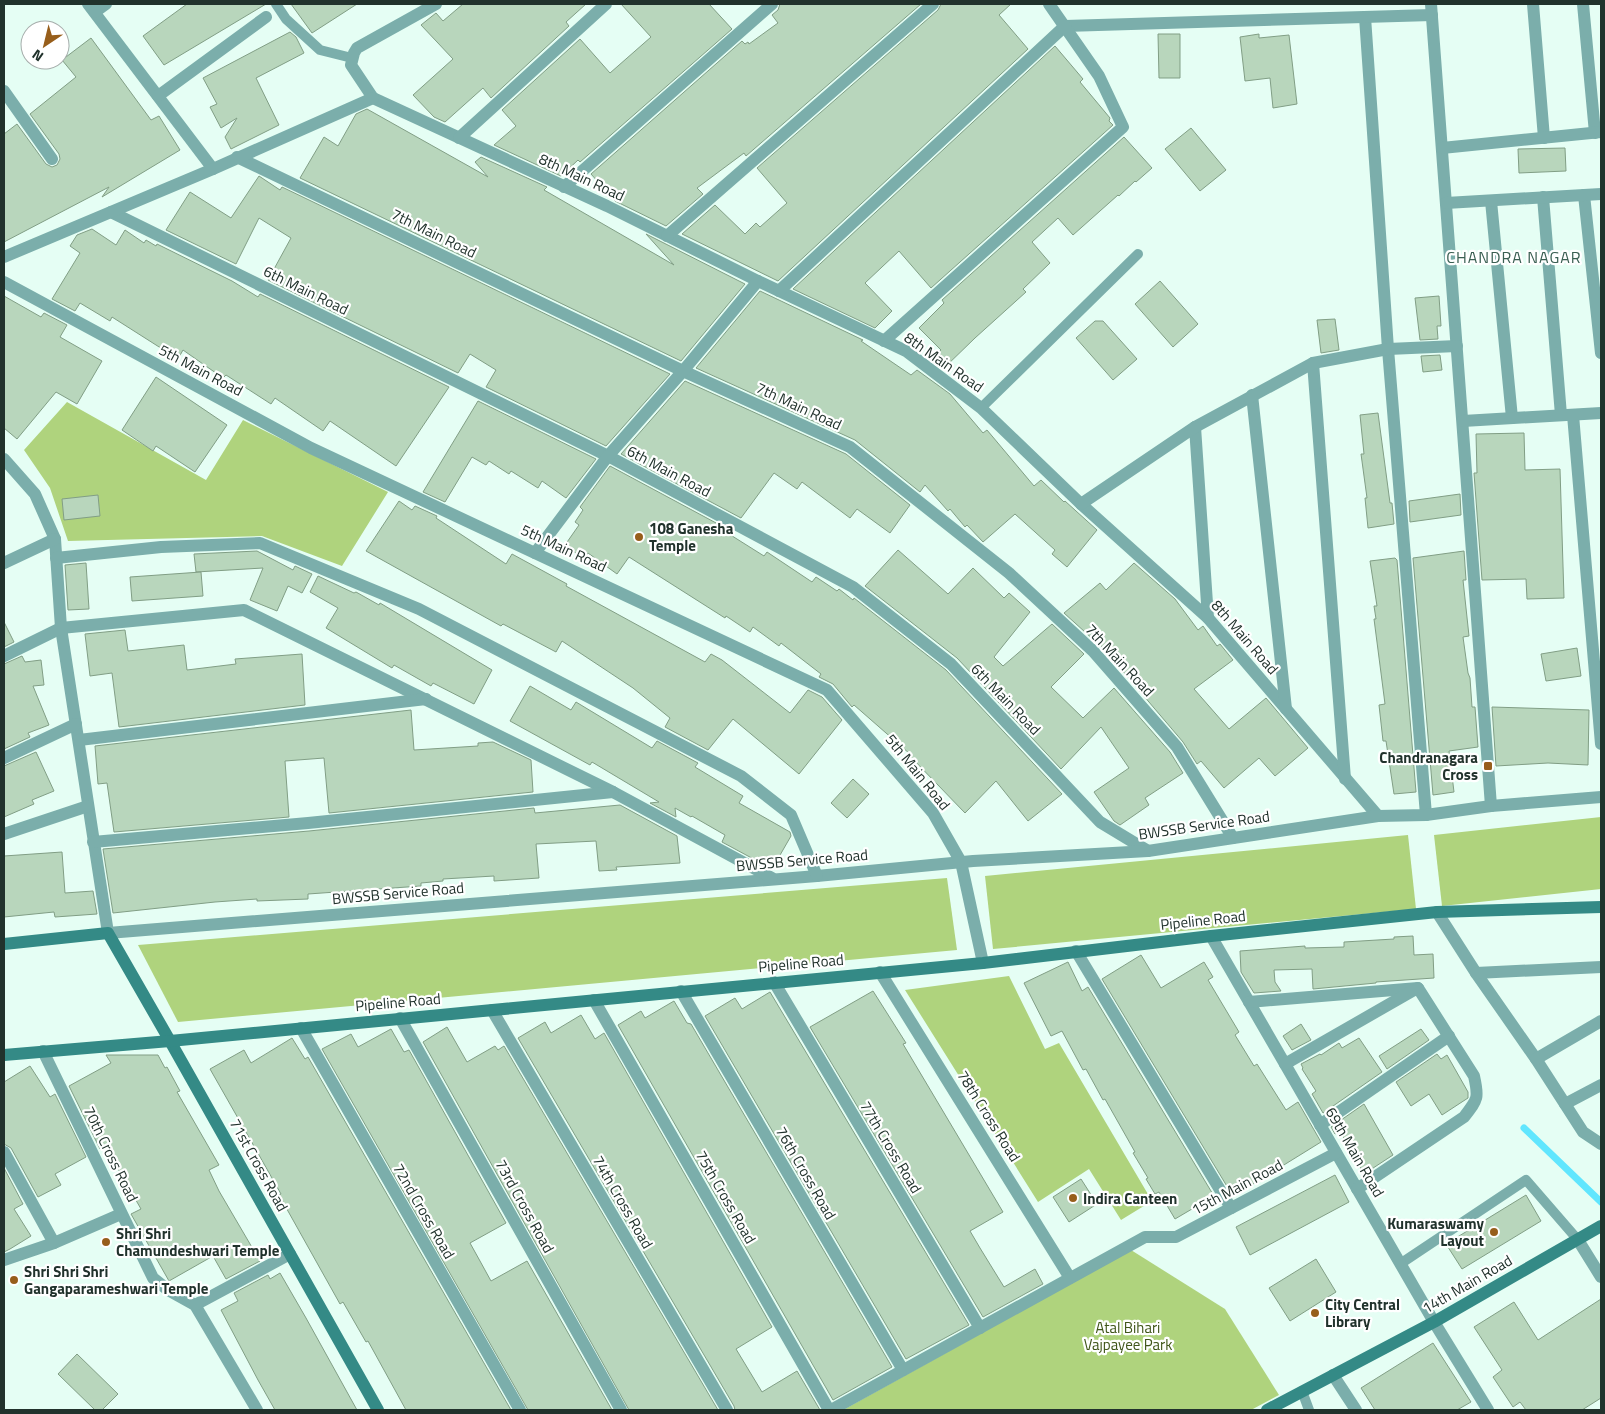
<svg xmlns="http://www.w3.org/2000/svg" width="1605" height="1414" viewBox="0 0 1605 1414" font-family="'Titillium Web',sans-serif">
<style>
.green{fill:#afd37d}
.lines{fill:none;stroke-linecap:round;stroke-linejoin:round}
.stream{stroke:#61e6fe;stroke-width:7}
.building{fill:#b8d6bc;stroke:#819e85}
.lane{stroke:#7baeab;stroke-width:10}
.street{stroke:#7baeab;stroke-width:12}
.secondary{stroke:#348a86;stroke-width:12}
.poi-dot{fill:#975e1b;stroke:#fff;stroke-width:2}
.labels{text-anchor:middle;dominant-baseline:central;stroke-width:4.5;stroke-linejoin:round;paint-order:stroke}
.street-label{font-size:15px;fill:#21322c;stroke:#fff}
.poi-label{font-size:15px;font-weight:bold;fill:#21322c;stroke:#fff;text-anchor:start}
.park-label{font-size:15px;fill:#40561a;stroke:#fff}
.neighbourhood-label{font-size:16px;letter-spacing:1px;fill:#3a5f52;stroke:#fff}
</style>
<rect width="100%" height="100%" fill="#e5fef4"/>
<g class="green">
<path d="M67 402 206 480 243 420 388 492 342 566 262 536 68 541 50 488 24 450Z"/>
<path d="M1601 817V889L1442 906 1434 835Z"/>
<path d="M1408 835 1416 909 993 949 985 876Z"/>
<path d="M947 878 957 950 178 1022 138 945Z"/>
<path d="M1009 976 1045 1049 1059 1043 1152 1201 1121 1220 1089 1169 1038 1202 905 990Z"/>
<path d="M1131 1250 1225 1309 1279 1395 1251 1410H843Z"/>
</g>
<g class="lines">
<path class="stream" d="M1524 1128 1601 1202"/>
</g>
<g class="building">
<path d="M187 4H266L164 65 143 36Z"/>
<path d="M291 4H357L312 33Z"/>
<path d="M463 4H586L566 22 569 26 491 98 483 88 445 122 434 117 413 95 453 59 421 25 436 13 443 21Z"/>
<path d="M621 4H709L732 29 580 162 578 160 561 176 494 145 516 126 502 110 580 39 610 73 651 37Z"/>
<path d="M780 4H921L746 156 744 153 697 188 703 194 666 226 615 201 591 174 742 41 745 44 748 42 749 44 778 23 772 15 778 10Z"/>
<path d="M941 4H1011L999 15 1028 49 778 281 682 234 715 205 745 234 756 223 760 227 787 203 757 168 938 10Z"/>
<path d="M290 32 296 37 304 53 256 78 279 125 231 149 225 137 237 118 221 128 210 107 217 104 203 78Z"/>
<path d="M1158 34H1180V78H1159Z"/>
<path d="M1259 34V38L1289 35 1297 104 1273 108 1270 78 1245 81 1240 37Z"/>
<path d="M91 38 151 120 159 116 180 150 102 197 109 187 4 242V134L17 124 46 164 52 167 57 165 60 159 59 154 30 114 76 77 62 60Z"/>
<path d="M1055 46 1083 79 1080 82 1110 118 1109 121 1113 125 931 288 899 251 865 283 892 311 875 328 793 289Z"/>
<path d="M367 109 488 177 475 162 481 157 547 187 544 190 674 265 646 234 745 284 681 361 300 178 324 137 338 146 356 114Z"/>
<path d="M1191 128 1226 170 1200 191 1165 149Z"/>
<path d="M1124 137 1152 168 1136 182 1135 181 1119 196 1118 195 1073 235 1058 218 1032 242 1050 263 1023 289 1026 292 975 338 943 369 930 359 941 350 919 328 944 303 942 300Z"/>
<path d="M1565 148 1566 171 1519 173 1518 149Z"/>
<path d="M259 176 280 190 282 187 670 374 606 446 486 387 496 370 470 354 458 373 268 280 291 238 259 218 236 264 166 230 190 192 231 218Z"/>
<path d="M92 229 116 245 125 230 144 243 146 240 156 246 157 244 232 281 258 297 260 294 449 387 396 466 330 421 323 431 275 398 271 404 226 375 223 378 183 350 178 359 112 317 110 321 80 303 75 311 52 299 80 253 70 246 77 235Z"/>
<path d="M1160 281 1198 324 1173 347 1135 304Z"/>
<path d="M760 291 863 340 861 341 911 375 917 370 950 394 983 433 987 430 1034 486 1041 480 1064 502 1065 501 1097 530 1067 567 1052 554 1055 550 1015 514 983 542 967 525 965 527 950 509 948 511 925 485 920 492 855 440 696 368Z"/>
<path d="M4 296 41 317 44 313 67 325 60 337 102 361 77 404 56 392 17 439 4 428Z"/>
<path d="M1439 296 1441 326H1437L1438 339 1420 340 1415 298Z"/>
<path d="M1335 319 1339 350 1321 353 1317 320Z"/>
<path d="M1095 321H1103L1137 359 1113 380 1076 338Z"/>
<path d="M1440 355 1442 370 1423 372 1421 356Z"/>
<path d="M156 377 227 425 195 472 156 446 153 451 122 430Z"/>
<path d="M685 381 846 454 910 505 890 533 857 509 850 518 802 482 797 489 774 473 741 518 621 454Z"/>
<path d="M478 401 596 459 566 498 542 481 538 488 511 471 509 474 489 461 486 465 472 457 445 502 423 492Z"/>
<path d="M1378 413 1390 503H1392L1394 524 1368 528 1365 498H1367L1361 454H1364L1360 415Z"/>
<path d="M1524 433 1525 470 1560 469 1564 598 1527 599 1526 579 1482 580 1474 473H1477L1476 434Z"/>
<path d="M610 466 731 531 729 534 764 556 767 552 812 582 816 577 837 591 839 589 853 600 854 598 946 670 1062 794 1028 821 996 781 965 813 909 755 910 754 854 705 852 707 833 684 819 677 821 674 781 643 779 646 753 627 750 632 726 616 725 618 629 557 617 574 588 553 584 559 565 545 579 525 575 522 583 510 580 507Z"/>
<path d="M1460 494 1461 515 1410 522 1409 501Z"/>
<path d="M98 495 100 516 64 520 62 499Z"/>
<path d="M399 501 412 510 415 506 437 516 436 518 506 564 512 554 567 584 566 586 705 662 711 654 722 660 790 713 808 690 822 697 842 720 799 774 733 719 708 750 665 727 670 718 633 688 562 641 556 652 503 624 501 626 366 551Z"/>
<path d="M898 550 948 594 973 568 1004 598 1009 593 1030 612 994 657 1003 666 1052 624 1084 654 1051 687 1083 718 1114 688 1170 752 1183 773 1145 798 1149 805 1120 825 1114 821 1094 792 1129 768 1101 727 1061 769 957 658 865 586Z"/>
<path d="M257 551 293 570 295 566 312 574 302 593 288 586 277 611 250 600 263 568 196 572 194 554Z"/>
<path d="M1464 551 1466 580H1463L1469 636 1463 637 1468 673 1470 678 1472 707H1475L1478 747 1449 751 1454 792 1433 795 1413 558Z"/>
<path d="M1395 558 1397 560 1416 792 1394 794 1386 741H1383L1379 705 1385 704 1374 619H1376L1374 606H1377L1370 561Z"/>
<path d="M86 563 89 609 68 610 65 565Z"/>
<path d="M1134 563 1175 599 1198 630 1203 626 1217 646 1220 644 1233 660 1194 689 1229 729 1266 698 1308 748 1275 776 1259 758 1224 788 1201 761 1197 764 1183 742 1097 641 1096 642 1064 613 1100 583 1106 590Z"/>
<path d="M201 572 203 596 132 601 130 577Z"/>
<path d="M318 576 354 593 356 592 379 605 380 603 492 670 474 704 433 683 431 686 394 665 392 668 326 628 338 608 310 592Z"/>
<path d="M4 622 14 642 4 647Z"/>
<path d="M125 630 128 651 184 645 187 670 236 664 235 659 302 654 305 705 119 727 112 673 90 676 85 634Z"/>
<path d="M1577 648 1581 676 1546 681 1541 654Z"/>
<path d="M22 656 25 662 41 660 44 685 33 686 49 725 28 733 30 737 4 749V664Z"/>
<path d="M530 686 571 710 576 702 652 748 657 741 698 763 695 767 743 796 739 803 790 832 791 836 772 869 722 842 725 835 692 816 691 817 675 808 676 817 650 803 659 802 592 762 590 765 510 721Z"/>
<path d="M1492 707 1589 710 1588 765 1548 763 1496 766Z"/>
<path d="M411 710 414 750 478 746V743L493 742 531 760 533 792 329 813 324 758 285 761 289 817 114 832 107 783 98 784 95 746Z"/>
<path d="M36 752 54 791 32 800 34 804 4 817V766Z"/>
<path d="M853 779 869 794 847 818 831 803Z"/>
<path d="M620 805 677 836 680 863 616 867 617 870 599 871 596 841 536 844 539 878 494 881V876L443 879V881L421 883V886L308 894V899L257 901V899L215 902 113 913 103 849 309 831 534 808 535 813Z"/>
<path d="M62 852 65 893 93 891 97 914 55 917 54 912 4 917V856Z"/>
<path d="M1413 936 1414 955 1433 954 1434 978 1376 982V983L1313 989 1312 969 1274 970 1275 982 1281 991 1254 993 1241 972 1240 951 1305 946V948L1344 947V942L1394 939V937Z"/>
<path d="M1141 955 1161 988 1204 962 1213 977 1208 980 1239 1032 1235 1035 1254 1066 1257 1064 1286 1110 1298 1102 1321 1142 1237 1194 1232 1186 1228 1188 1102 979Z"/>
<path d="M1068 962 1082 991 1088 987 1214 1196 1175 1219 1159 1192 1155 1194 1146 1179 1148 1178 1133 1153 1135 1152 1105 1099 1103 1100 1086 1069 1083 1070 1062 1031 1051 1036 1024 983Z"/>
<path d="M873 991 906 1043 903 1044 1003 1212 970 1231 980 1248 1004 1287 1035 1269 1043 1284 983 1317 810 1027Z"/>
<path d="M770 992 969 1325 906 1359 705 1016 735 998 742 1009Z"/>
<path d="M674 1001 687 1023 691 1024 892 1367 833 1400 618 1025 641 1011 645 1018Z"/>
<path d="M581 1015 595 1039 604 1033 772 1327 736 1349 762 1392 797 1371 820 1410H735L734 1406 518 1038 545 1022 551 1033Z"/>
<path d="M1301 1024 1311 1040 1292 1050 1283 1036Z"/>
<path d="M447 1027 467 1062 495 1046 498 1050 504 1046 718 1410H629L423 1042Z"/>
<path d="M391 1029 404 1052 409 1050 506 1223 470 1243 480 1261 491 1281 527 1261 612 1410H528L322 1049 351 1034 358 1047Z"/>
<path d="M1421 1029 1429 1040 1387 1069 1379 1056Z"/>
<path d="M292 1038 305 1059 308 1057 511 1410H406L368 1341 366 1342 343 1302 340 1304 279 1195 281 1194 255 1148 210 1069 244 1050 251 1063Z"/>
<path d="M1359 1038 1382 1072 1323 1113 1312 1094 1316 1091 1302 1069 1303 1068 1301 1064 1320 1054 1321 1055 1339 1043 1342 1048Z"/>
<path d="M1437 1054 1441 1059 1447 1055 1468 1092V1098L1442 1115 1429 1094 1411 1106 1396 1082Z"/>
<path d="M106 1055H158L165 1068 167 1067 180 1091 177 1092 219 1165 209 1170 219 1191 260 1261 226 1279 213 1256 169 1281 131 1214 141 1209 105 1146 100 1149 69 1086 111 1063Z"/>
<path d="M30 1066 50 1097 55 1094 86 1157 55 1174 61 1185 38 1197 11 1148 4 1144V1082Z"/>
<path d="M1364 1104 1393 1155 1364 1174 1340 1131 1335 1134 1331 1127Z"/>
<path d="M4 1168 23 1204 14 1209 31 1236 10 1249 4 1252Z"/>
<path d="M1335 1175 1349 1202 1250 1255 1236 1227Z"/>
<path d="M1081 1179 1097 1204 1069 1222 1053 1197Z"/>
<path d="M1526 1195 1541 1221 1462 1269 1446 1244Z"/>
<path d="M1316 1259 1336 1292 1290 1321 1269 1288Z"/>
<path d="M280 1273 306 1318 357 1410H275L258 1380 221 1310 238 1301 234 1293 268 1275 270 1279Z"/>
<path d="M1601 1299V1398L1582 1410H1526L1520 1402 1513 1407 1493 1377 1502 1370 1474 1327 1514 1302 1538 1340Z"/>
<path d="M1433 1343 1471 1402 1457 1410H1375L1361 1388Z"/>
<path d="M77 1354 118 1394 102 1410H95L58 1374Z"/>
</g>
<g class="lines">
<g class="lane">
<path d="M276 4 286 19 320 50 352 58"/>
<path d="M981 408 1138 254"/>
<path d="M1400 1264 1526 1180 1578 1240"/>
<path d="M1302 1391 1309 1410"/>
</g>
<g class="street">
<path d="M88 4 213 169"/>
<path d="M1431 4 1491 806"/>
<path d="M1533 4 1544 138"/>
<path d="M1583 4 1595 133"/>
<path d="M95 12 106 4"/>
<path d="M1365 17 1388 349 1426 815"/>
<path d="M4 91 52 159"/>
<path d="M158 96 266 17"/>
<path d="M373 98 607 206 758 281 906 351 981 408 1081 504 1208 618 1378 816"/>
<path d="M373 98 351 65 354 53 357 48 436 4"/>
<path d="M459 138 606 4"/>
<path d="M1442 148 1601 132"/>
<path d="M237 157 683 371 850 447 1009 573 1093 651 1177 747 1233 838"/>
<path d="M564 187 772 4"/>
<path d="M1584 195 1601 353"/>
<path d="M1543 197 1561 415"/>
<path d="M1491 201 1512 418"/>
<path d="M1446 203 1601 194"/>
<path d="M111 212 608 456 853 587 951 664 1100 822 1148 851"/>
<path d="M667 236 933 4"/>
<path d="M4 257 213 169 373 98"/>
<path d="M4 282 311 448 827 690 933 813 961 862 983 963"/>
<path d="M779 291 1065 26 1432 15"/>
<path d="M884 341 1123 127 1099 76 1049 4"/>
<path d="M1313 363 1345 779"/>
<path d="M1252 395 1286 709"/>
<path d="M1573 415 1601 744"/>
<path d="M1463 421 1601 413"/>
<path d="M1195 427 1208 618"/>
<path d="M4 459 35 494 55 539 61 628 108 933 817 876 973 861 1148 851 1378 816 1426 815 1491 806 1601 797"/>
<path d="M1081 504 1195 427 1313 363 1388 349 1457 346"/>
<path d="M535 553 608 456 683 371 758 281"/>
<path d="M56 558 161 547 260 543 419 609 741 776 791 815 817 876"/>
<path d="M4 563 55 539"/>
<path d="M4 656 61 628 244 610 613 792 772 878"/>
<path d="M79 740 426 699"/>
<path d="M4 758 76 724"/>
<path d="M4 834 88 806"/>
<path d="M93 842 308 823 613 792"/>
<path d="M1437 912 1476 973 1536 1059 1583 1132 1601 1144"/>
<path d="M1211 936 1434 1322 1488 1410"/>
<path d="M1076 951 1231 1208"/>
<path d="M880 972 1070 1278"/>
<path d="M1476 973 1601 967"/>
<path d="M774 982 980 1328"/>
<path d="M681 991 903 1370"/>
<path d="M594 1000 829 1410"/>
<path d="M1249 1002 1418 988"/>
<path d="M492 1010 727 1410"/>
<path d="M400 1018 621 1410"/>
<path d="M301 1028 520 1410"/>
<path d="M43 1051 153 1278 168 1290 195 1305 257 1410"/>
<path d="M1536 1059 1601 1021"/>
<path d="M1285 1064 1414 990"/>
<path d="M1565 1104 1601 1085"/>
<path d="M1320 1125 1449 1036"/>
<path d="M4 1152 54 1243"/>
<path d="M1357 1189 1464 1117C1478 1099 1479 1098 1474 1076L1418 988"/>
<path d="M1578 1240 1601 1277"/>
<path d="M4 1260 54 1243 121 1214"/>
<path d="M195 1305 290 1254"/>
<path d="M1333 1375 1356 1410"/>
<path d="M831 1410 1145 1237H1176L1336 1153"/>
</g>
<g class="secondary">
<path d="M4 944 108 933 170 1041 378 1410"/>
<path d="M4 1055 170 1041 983 963 1211 936 1437 912 1601 907"/>
<path d="M1267 1410 1434 1322 1601 1226"/>
</g>
</g>
<g class="poi-dot">
<circle cx="639" cy="537" r="5"/>
<rect x="1483" y="761" width="10" height="10" rx="2.5"/>
<circle cx="1073" cy="1198" r="5"/>
<circle cx="1494" cy="1232" r="5"/>
<circle cx="106" cy="1242" r="5"/>
<circle cx="14" cy="1280" r="5"/>
<circle cx="1315" cy="1313" r="5"/>
</g>
<g class="labels">
<g class="street-label">
<text transform="translate(582 177) rotate(25)">8th Main Road</text>
<text transform="translate(434 233) rotate(26)">7th Main Road</text>
<text transform="translate(306 290) rotate(26)">6th Main Road</text>
<text transform="translate(944 362) rotate(35)">8th Main Road</text>
<text transform="translate(201 370) rotate(28)">5th Main Road</text>
<text transform="translate(799 406) rotate(25)">7th Main Road</text>
<text transform="translate(669 471) rotate(28)">6th Main Road</text>
<text transform="translate(564 548) rotate(25)">5th Main Road</text>
<text transform="translate(1245 637) rotate(49)">8th Main Road</text>
<text transform="translate(1120 660) rotate(47)">7th Main Road</text>
<text transform="translate(1006 699) rotate(46)">6th Main Road</text>
<text transform="translate(918 772) rotate(51)">5th Main Road</text>
<text transform="translate(1204 825) rotate(-8)">BWSSB Service Road</text>
<text transform="translate(802 860) rotate(-5)">BWSSB Service Road</text>
<text transform="translate(398 893) rotate(-5)">BWSSB Service Road</text>
<text transform="translate(1203 920) rotate(-6)">Pipeline Road</text>
<text transform="translate(801 963) rotate(-5)">Pipeline Road</text>
<text transform="translate(398 1002) rotate(-5)">Pipeline Road</text>
<text transform="translate(989 1116) rotate(58)">78th Cross Road</text>
<text transform="translate(891 1147) rotate(59)">77th Cross Road</text>
<text transform="translate(1355 1152) rotate(60)">69th Main Road</text>
<text transform="translate(111 1154) rotate(64)">70th Cross Road</text>
<text transform="translate(259 1165) rotate(61)">71st Cross Road</text>
<text transform="translate(806 1173) rotate(60)">76th Cross Road</text>
<text transform="translate(1237 1187) rotate(-28)">15th Main Road</text>
<text transform="translate(726 1197) rotate(60)">75th Cross Road</text>
<text transform="translate(623 1202) rotate(60)">74th Cross Road</text>
<text transform="translate(525 1206) rotate(61)">73rd Cross Road</text>
<text transform="translate(424 1211) rotate(60)">72nd Cross Road</text>
<text transform="translate(1467 1284) rotate(-30)">14th Main Road</text>
</g>
<g class="poi-label">
<text x="649" y="528">108 Ganesha<tspan x="649" dy="17">Temple</tspan></text>
<text x="1478" y="757" text-anchor="end">Chandranagara<tspan x="1478" dy="17">Cross</tspan></text>
<text x="1083" y="1198">Indira Canteen</text>
<text x="1484" y="1223" text-anchor="end">Kumaraswamy<tspan x="1484" dy="17">Layout</tspan></text>
<text x="116" y="1233">Shri Shri<tspan x="116" dy="17">Chamundeshwari Temple</tspan></text>
<text x="24" y="1271">Shri Shri Shri<tspan x="24" dy="17">Gangaparameshwari Temple</tspan></text>
<text x="1325" y="1304">City Central<tspan x="1325" dy="17">Library</tspan></text>
</g>
<g class="park-label">
<text x="1128" y="1327">Atal Bihari<tspan x="1128" dy="17">Vajpayee Park</tspan></text>
</g>
<g class="neighbourhood-label">
<text x="1514" y="257">CHANDRA NAGAR</text>
</g>
</g>
<rect width="1605" height="1414" fill="none" stroke="#21322c" stroke-width="10"/>
<g transform="translate(45 45) rotate(215)"><circle r="24" fill="#ffffff" stroke="#a6adab"/>
<path d="M0-4L9 19L0 12L-9 19Z" fill="#975e1b"/>
<text y="-8" font-size="14" font-weight="bold" text-anchor="middle" fill="#21322c">N</text>
</g>
</svg>
